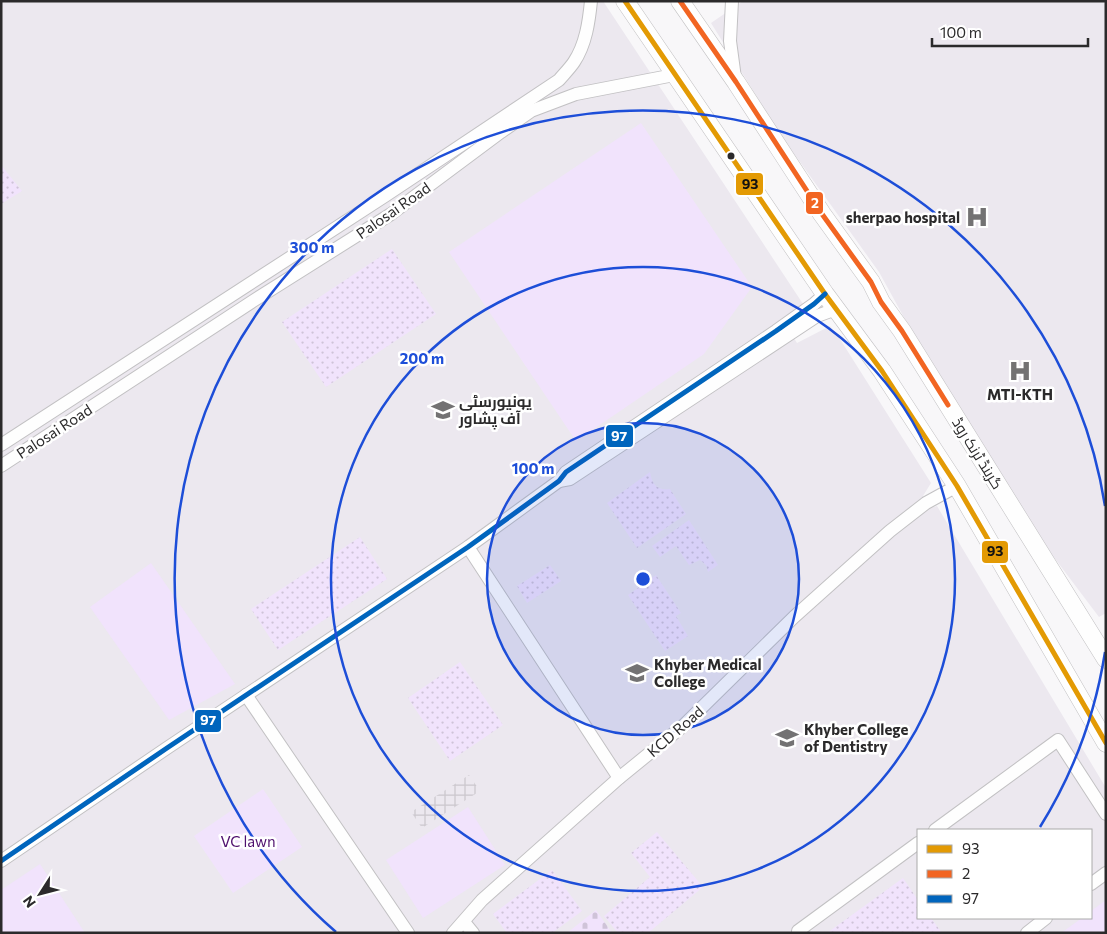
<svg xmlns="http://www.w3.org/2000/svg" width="1107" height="934" viewBox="0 0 1107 934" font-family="Commissioner,Cairo,sans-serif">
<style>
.built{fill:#ece8ef;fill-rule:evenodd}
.industrial{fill:url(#industrial-grid)}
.grass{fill:url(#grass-dots)}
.cemetery{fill:url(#cemetery-stones)}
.green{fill:#f1e3fc}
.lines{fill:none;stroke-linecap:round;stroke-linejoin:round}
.minor-casing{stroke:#c2c1c3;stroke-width:14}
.highway-casing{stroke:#c2c1c3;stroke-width:19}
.minor{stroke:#fefefe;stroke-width:12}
.highway{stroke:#fefefe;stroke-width:18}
.bus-1-casing{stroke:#fff;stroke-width:9}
.bus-2-casing{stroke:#fff;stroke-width:9}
.bus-3-casing{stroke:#fff;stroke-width:9}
.bus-1{stroke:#e39a04;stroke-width:5}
.bus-2{stroke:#f26522;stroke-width:5}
.bus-3{stroke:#0065bd;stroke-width:5}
.ring{fill:none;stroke:#1d4ed8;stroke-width:2.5}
.bus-dot{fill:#2b2a2b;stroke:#fff;stroke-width:2}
.labels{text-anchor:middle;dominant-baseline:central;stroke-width:5;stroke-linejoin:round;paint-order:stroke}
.street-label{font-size:15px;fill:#2b2a2b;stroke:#fff}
.poi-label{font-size:15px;font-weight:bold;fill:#2b2a2b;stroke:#fff;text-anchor:start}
.park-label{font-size:15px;fill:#4f106e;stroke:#fff}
.centre{fill:#1d4ed8;stroke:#fff;stroke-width:2.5}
.ring-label{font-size:15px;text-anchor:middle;font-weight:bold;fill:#1d4ed8;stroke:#fff;stroke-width:5;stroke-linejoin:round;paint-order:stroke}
.line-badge{stroke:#fff;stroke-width:2}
.badge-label{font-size:14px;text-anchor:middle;font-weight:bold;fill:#fff}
.pale-badge-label{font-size:14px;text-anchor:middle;font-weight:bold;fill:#111}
</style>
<defs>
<pattern id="industrial-grid" width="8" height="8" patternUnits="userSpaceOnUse" patternTransform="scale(1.25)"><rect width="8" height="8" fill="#ece8ef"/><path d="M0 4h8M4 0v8" fill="none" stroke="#cbc7cd"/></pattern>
<pattern id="grass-dots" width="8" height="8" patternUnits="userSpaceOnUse" patternTransform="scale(1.25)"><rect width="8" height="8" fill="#f1e3fc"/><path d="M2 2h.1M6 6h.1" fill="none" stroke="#cfc3d8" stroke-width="1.8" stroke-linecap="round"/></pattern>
<pattern id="cemetery-stones" width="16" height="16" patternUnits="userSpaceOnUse" patternTransform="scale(1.25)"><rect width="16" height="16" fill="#f1e3fc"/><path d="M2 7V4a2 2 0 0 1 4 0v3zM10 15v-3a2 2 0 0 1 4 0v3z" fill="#cfc3d8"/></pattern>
</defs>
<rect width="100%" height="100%" fill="#f8f7f9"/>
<g class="built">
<path d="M1 1H603L807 310 785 324 797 343 830 326 838 336 931 483 923 496 930 508 937 506 1106 788V933H1ZM918 830H1091V918H918Z"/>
<path d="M743 1H1103L1106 6V613L1099 617 988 470 879 272 782 137 711 23Z"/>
</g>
<path class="industrial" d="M469 775 480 791 422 828 411 812Z"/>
<g class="grass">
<path d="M1 165 22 191 1 204Z"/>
<path d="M392 249 436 314 326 387 282 322Z"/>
<path d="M650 472C652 484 657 491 670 489L686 514 637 548 607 503Z"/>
<path d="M689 520 718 565 708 572 706 565 700 560 689 565 676 546 660 557 652 546Z"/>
<path d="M360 537 387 579 278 650 251 609Z"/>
<path d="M550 565 561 581 527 603 517 586Z"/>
<path d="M656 575 681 613 676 616 688 636 665 651 628 595Z"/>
<path d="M460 662 503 725 450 761 408 698Z"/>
<path d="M657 832 703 887 648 933H618L604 916 650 877 631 853Z"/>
<path d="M552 870 582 911 552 933H507L493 914Z"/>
<path d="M903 878 918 900V918H931L942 933H827Z"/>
</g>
<path class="cemetery" d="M596 910 612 933H567Z"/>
<g class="green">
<path d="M641 123 752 287 704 354 576 441 449 252Z"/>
<path d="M151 563 235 684 169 720 90 607Z"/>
<path d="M263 789 302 847 233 893 194 836Z"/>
<path d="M468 807 505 865 423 918 386 860Z"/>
<path d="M40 864 85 933H1V890Z"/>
<path d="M1106 900V933H1061L1082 918H1091V911Z"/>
</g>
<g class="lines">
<defs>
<g id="minor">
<path d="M732 1 730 41 735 78"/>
<path d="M1 445 385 196 559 80C564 74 570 68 574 62 586 44 589 21 591 1"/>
<path d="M1 466 253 301 391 214 501 132 531 111 576 94 674 75"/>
<path d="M559 481 570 479 817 316 836 309"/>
<path d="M468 547 619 778"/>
<path d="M246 695 408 933"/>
<path d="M935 830 1058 740 1106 814"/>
<path d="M1 861 167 748 468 547 559 481 566 472 776 331 814 304 825 294"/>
<path d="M1091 884 1106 873"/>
<path d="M464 922 473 933"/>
<path d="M453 933 482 900 619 778 683 726 794 617 890 531 926 503 957 486"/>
<path d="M800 933 798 931 918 843"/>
<path d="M1027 933 1046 918"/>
</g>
<g id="highway">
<path d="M625 1 825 294 882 371 957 486 1106 743"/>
<path d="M680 1 736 82 822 214 871 282 881 302 902 331 1106 659"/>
</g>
</defs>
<use href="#minor" class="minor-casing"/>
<use href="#highway" class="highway-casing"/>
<use href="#minor" class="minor"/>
<use href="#highway" class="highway"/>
<defs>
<path id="bus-1" d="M625 1 825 294 882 371 957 486 1106 743"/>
<path id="bus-2" d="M680 1 736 82 822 214 871 282 881 302 902 331 948 405"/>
<path id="bus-3" d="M1 861 167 748 468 547 559 481 566 472 776 331 814 304 825 294"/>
</defs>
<use href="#bus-1" class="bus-1-casing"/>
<use href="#bus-2" class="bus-2-casing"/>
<use href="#bus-3" class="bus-3-casing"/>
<use href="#bus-1" class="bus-1"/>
<use href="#bus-2" class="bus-2"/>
<use href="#bus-3" class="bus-3"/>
</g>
<circle cx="643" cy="579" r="156" fill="#1d4ed8" fill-opacity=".12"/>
<g class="ring">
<circle cx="643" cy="579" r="156"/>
<circle cx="643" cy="579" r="312"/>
<path d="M1105 652A468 468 0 0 1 1040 827M336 932A468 468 0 1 1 1105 506"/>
</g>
<defs>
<symbol id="hospital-bare" viewBox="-9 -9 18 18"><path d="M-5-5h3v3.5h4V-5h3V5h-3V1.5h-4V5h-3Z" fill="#737273" stroke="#fff" stroke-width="2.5" paint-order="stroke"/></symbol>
<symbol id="university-bare" viewBox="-9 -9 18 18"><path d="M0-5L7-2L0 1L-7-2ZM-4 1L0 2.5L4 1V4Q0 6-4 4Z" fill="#737273" stroke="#fff" stroke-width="2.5" paint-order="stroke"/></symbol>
</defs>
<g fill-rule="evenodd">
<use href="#hospital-bare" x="961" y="201" width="32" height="32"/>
<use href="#hospital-bare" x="1004" y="355" width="32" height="32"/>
<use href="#university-bare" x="427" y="394" width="32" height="32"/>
<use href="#university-bare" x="621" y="657" width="32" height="32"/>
<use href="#university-bare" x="771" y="722" width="32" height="32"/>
</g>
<circle class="bus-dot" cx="731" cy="156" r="4.5"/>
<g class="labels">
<g class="street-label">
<text transform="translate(393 210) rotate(-35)">Palosai Road</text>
<text transform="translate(54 431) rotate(-33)">Palosai Road</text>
<text transform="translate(978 453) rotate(58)">گرینڈ ٹرنک روڈ</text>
<text transform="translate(675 731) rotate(-41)">KCD Road</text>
</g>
<g class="poi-label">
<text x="960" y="217" text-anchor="end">sherpao hospital</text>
<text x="1020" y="394" text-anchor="middle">MTI-KTH</text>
<text x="459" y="401">یونیورسٹی<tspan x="459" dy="17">آف پشاور</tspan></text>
<text x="654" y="664">Khyber Medical<tspan x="654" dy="17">College</tspan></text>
<text x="804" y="729">Khyber College<tspan x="804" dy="17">of Dentistry</tspan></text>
</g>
<g class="park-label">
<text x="248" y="841">VC lawn</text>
</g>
</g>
<circle cx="643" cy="579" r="8" class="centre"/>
<g class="ring-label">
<text x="312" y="253">300 m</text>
<text x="422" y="364">200 m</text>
<text x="533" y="474">100 m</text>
</g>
<g class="line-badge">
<rect x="735" y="172" width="29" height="24" rx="5" fill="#e39a04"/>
<rect x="805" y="191" width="19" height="24" rx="5" fill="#f26522"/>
<rect x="605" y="424" width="29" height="24" rx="5" fill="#0065bd"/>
<rect x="981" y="540" width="28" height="24" rx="5" fill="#e39a04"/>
<rect x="194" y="709" width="28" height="24" rx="5" fill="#0065bd"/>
</g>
<g class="badge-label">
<text x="815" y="208">2</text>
<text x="619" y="441">97</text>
<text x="208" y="725">97</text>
</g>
<g class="pale-badge-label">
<text x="750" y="189">93</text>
<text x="995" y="556">93</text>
</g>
<rect width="1107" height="934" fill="none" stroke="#2b2a2b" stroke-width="5"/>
<rect x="917" y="829" width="175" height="90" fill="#ffffff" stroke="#aaaaaa"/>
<rect x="927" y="845" width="25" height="8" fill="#e39a04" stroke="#aaaaaa"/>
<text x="962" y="854" font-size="15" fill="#2b2a2b">93</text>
<rect x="927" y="870" width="25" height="8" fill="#f26522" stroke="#aaaaaa"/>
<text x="962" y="879" font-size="15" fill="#2b2a2b">2</text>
<rect x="927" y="895" width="25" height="8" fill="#0065bd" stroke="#aaaaaa"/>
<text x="962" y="904" font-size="15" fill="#2b2a2b">97</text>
<g transform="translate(40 894) rotate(234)" stroke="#ffffff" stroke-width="4" paint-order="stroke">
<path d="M0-4L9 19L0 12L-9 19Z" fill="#2b2a2b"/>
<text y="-8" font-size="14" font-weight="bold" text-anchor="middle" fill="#2b2a2b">N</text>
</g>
<path d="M932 38v8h156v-8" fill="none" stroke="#2b2a2b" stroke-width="2.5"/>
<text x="940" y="38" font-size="15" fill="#2b2a2b" stroke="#ffffff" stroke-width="4" paint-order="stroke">100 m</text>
</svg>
